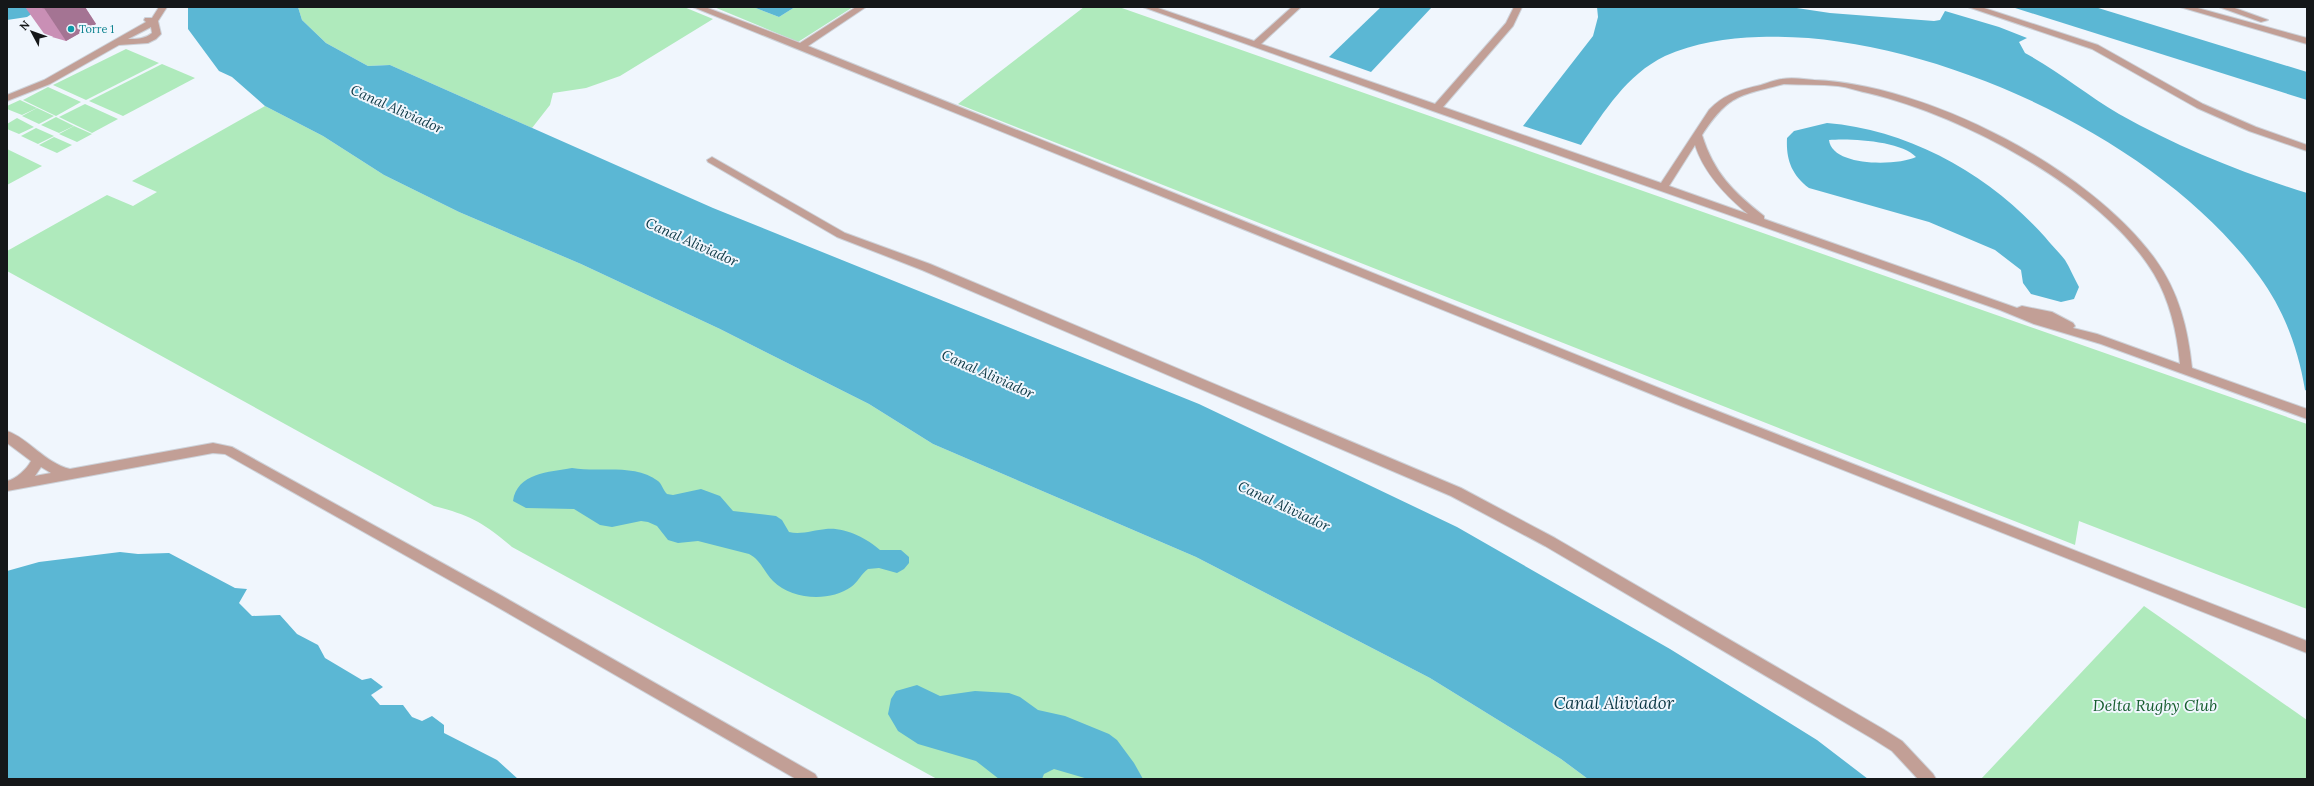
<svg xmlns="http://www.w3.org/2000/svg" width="2314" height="786" viewBox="0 0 2314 786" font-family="Lora,serif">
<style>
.green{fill:#afeabc}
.water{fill:#5bb7d4;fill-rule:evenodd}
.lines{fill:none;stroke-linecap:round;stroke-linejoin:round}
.street-casing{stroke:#cdd2d9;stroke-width:2}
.street{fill:#c29f96;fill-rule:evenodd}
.wall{fill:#c98fb5}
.shaded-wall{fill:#a47493}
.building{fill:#eaa6d2;stroke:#a47493}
.culture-dot{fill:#0f9aa8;stroke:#f0f6fd;stroke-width:1.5}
.labels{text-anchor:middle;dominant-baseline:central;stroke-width:4;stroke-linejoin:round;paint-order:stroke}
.far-culture-label{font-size:11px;fill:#0d838f;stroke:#f0f6fd;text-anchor:start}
.water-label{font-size:14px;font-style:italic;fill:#0b3744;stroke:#f0f6fd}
.near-park-label{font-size:16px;font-style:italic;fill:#165d2f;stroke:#f0f6fd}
.near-water-label{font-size:17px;font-style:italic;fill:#0b3744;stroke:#f0f6fd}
</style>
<rect width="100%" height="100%" fill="#f0f6fd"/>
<g class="green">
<path d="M298 7H684L713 19 620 76 586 88 553 93 550 105 532 128 390 65 368 66 326 43 302 20Z"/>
<path d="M714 7H753L779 17 795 7H853L798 42Z"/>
<path d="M1084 7H1119L2307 424V609L2079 521 2075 545 958 104Z"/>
<path d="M126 49 159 63 86 100 53 85Z"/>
<path d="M162 64 195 78 123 116 89 101Z"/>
<path d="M48 87 81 102 56 116 23 100Z"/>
<path d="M20 100 37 108 22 115 7 109V106Z"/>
<path d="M85 104 118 119 92 133 59 117Z"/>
<path d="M265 106 323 136 384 175 459 212 581 264 720 329 869 404 933 444 1196 557 1430 678 1561 759 1588 779H937L512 547C484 523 470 515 434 506L7 271V251L107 195 133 206 157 192 132 181Z"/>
<path d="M37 108 54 116 39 124 22 116Z"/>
<path d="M56 117 74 126 59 133 41 125Z"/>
<path d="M17 118 34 127 19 134 7 129V124Z"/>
<path d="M74 126 92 134 77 142 59 134Z"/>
<path d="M36 128 54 136 38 144 21 136Z"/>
<path d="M54 137 72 145 57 153 39 145Z"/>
<path d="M7 149 42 166 7 185Z"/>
<path d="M2144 606 2307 720V779H1981Z"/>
</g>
<g class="water">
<path d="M7 7H35L33 13 27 17 7 20Z"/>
<path d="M188 7H298L302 20 326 43 368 66 390 65 713 208 1199 404 1457 527 1670 649 1817 740 1868 779H1588L1561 759 1430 678 1196 557 933 444 869 404 720 329 581 264 459 212 384 175 323 136 265 106 232 77 219 71 188 29Z"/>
<path d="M753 7H795L779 17Z"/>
<path d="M1381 7H1432L1371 72 1329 57Z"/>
<path d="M1597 7H1790L1830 13 1934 21 1940 20 1945 11 1999 27 2027 38 2019 42 2025 53C2058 71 2087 95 2119 114 2178 147 2242 173 2307 193V391L2305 390C2298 348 2284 310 2259 276 2161 139 1926 30 1759 37 1727 38 1694 43 1665 56 1626 75 1605 111 1581 145L1523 126 1593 36 1598 17Z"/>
<path d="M2012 7H2095L2307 72V100Z"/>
<path d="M1827 123C1910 130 1990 175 2045 237 2051 245 2059 252 2065 260 2070 268 2074 278 2079 287L2074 299 2061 302 2031 294 2023 283 2021 270 1995 250 1929 222 1809 188C1791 174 1786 159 1787 138L1794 131ZM1829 140C1850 138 1902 141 1916 157 1897 166 1832 167 1829 140Z"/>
<path d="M572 468C599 473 634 463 658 481 662 484 663 490 667 494L673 495 701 489 720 496 733 511 776 516 782 520 789 532C801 535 814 530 826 529 844 527 867 538 880 550H901L909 557V563L904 569 897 573 879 568 868 569C861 574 858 582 851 587 830 602 792 600 773 581 764 572 761 560 749 554L698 541 678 543 668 540 657 526 648 522 641 521 612 527 600 525 574 509 526 508 513 501C517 473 549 472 572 468Z"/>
<path d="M120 552 138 554 169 553 235 588 247 589 239 603 252 616 280 615 297 634 318 645 325 658 362 680 371 678 383 687 371 695 380 705H403L412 717 422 721 432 716 444 725V733L497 760 518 779H7V571L39 562Z"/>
<path d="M917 685 940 696 975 691 1009 693 1020 697 1038 710 1065 716 1109 734 1117 740 1134 763 1143 779H1088L1054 769 1044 774 1042 779H999L976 761 918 744 898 731 888 714 891 699 896 691Z"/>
</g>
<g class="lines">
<defs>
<g id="street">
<path d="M159 7H167L158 21 161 34 156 39 148 43 119 45 50 84 7 101V95L44 80 146 22 144 20 145 18H152ZM151 27 152 33C145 39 137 39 128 39Z"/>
<path d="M693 7H705L800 43 856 7H866L808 46 1684 398 2307 641V653L1676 404Z"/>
<path d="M1143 7H1155L1254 41 1292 7H1301L1261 44 1435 104 1506 23 1514 7H1522L1513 26 1443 107 1661 183 1709 110C1724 94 1740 90 1761 85 1768 83 1775 80 1782 79 1792 77 1804 79 1814 80 1926 84 2089 168 2155 259 2179 292 2188 329 2192 368L2307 409V419L2101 344 2034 324 2000 310 1433 111ZM1784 84C1802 85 1820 84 1838 86 1848 87 1858 91 1868 93 1962 115 2103 189 2154 274 2170 301 2177 332 2180 364L2097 334 2073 328 2075 326 2073 323 2052 312 2022 306 2017 308 1764 219V216C1733 192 1714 173 1702 135 1729 94 1739 96 1784 84ZM1695 145C1704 173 1725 195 1748 214L1669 186Z"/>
<path d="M1968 7H1981L2098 45 2203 104 2256 127 2307 145V151L2249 131 2197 108 2092 49Z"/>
<path d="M2180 7H2194L2307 38V44Z"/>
<path d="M2219 7H2232L2268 20 2261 22Z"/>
<path d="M712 157 845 233 930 264 1461 488 1555 538 1883 729 1902 741 1933 774 1936 779H1918L1892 751 1873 739 1545 546 1451 496 922 270 837 237 708 162 707 160Z"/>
<path d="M7 431C28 438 45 463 70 469L213 443 232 447 502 596 815 774 818 779H796L492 604 225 454 213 453 7 491V481C16 479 27 469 31 461L7 443ZM41 467 51 473 35 476Z"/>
</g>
</defs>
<use href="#street" class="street-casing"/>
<use href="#street" class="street"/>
</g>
<path class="wall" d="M25 7H85L96 24 66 41 45 35Z"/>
<path class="shaded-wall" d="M46 7H85L96 24 66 41 44 8Z"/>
<path class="building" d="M39 7H46L44 8Z"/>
<circle class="culture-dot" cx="71" cy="29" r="4"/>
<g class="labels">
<g class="far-culture-label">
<text x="79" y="29">Torre 1</text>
</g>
<g class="water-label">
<text transform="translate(397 109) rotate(24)">Canal Aliviador</text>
<text transform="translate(692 242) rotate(24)">Canal Aliviador</text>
<text transform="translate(988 374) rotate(24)">Canal Aliviador</text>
<text transform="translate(1284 506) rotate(25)">Canal Aliviador</text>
</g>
<g class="near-park-label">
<text x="2155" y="705">Delta Rugby Club</text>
</g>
<g class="near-water-label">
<text x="1614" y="703">Canal Aliviador</text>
</g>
</g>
<rect width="2314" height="786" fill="none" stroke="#151719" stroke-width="16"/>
<g transform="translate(32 32) rotate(311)" stroke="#f0f6fd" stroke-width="3" paint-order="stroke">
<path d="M0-3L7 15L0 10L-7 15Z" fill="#151719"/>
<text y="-6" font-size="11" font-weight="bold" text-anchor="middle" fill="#151719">N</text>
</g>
</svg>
